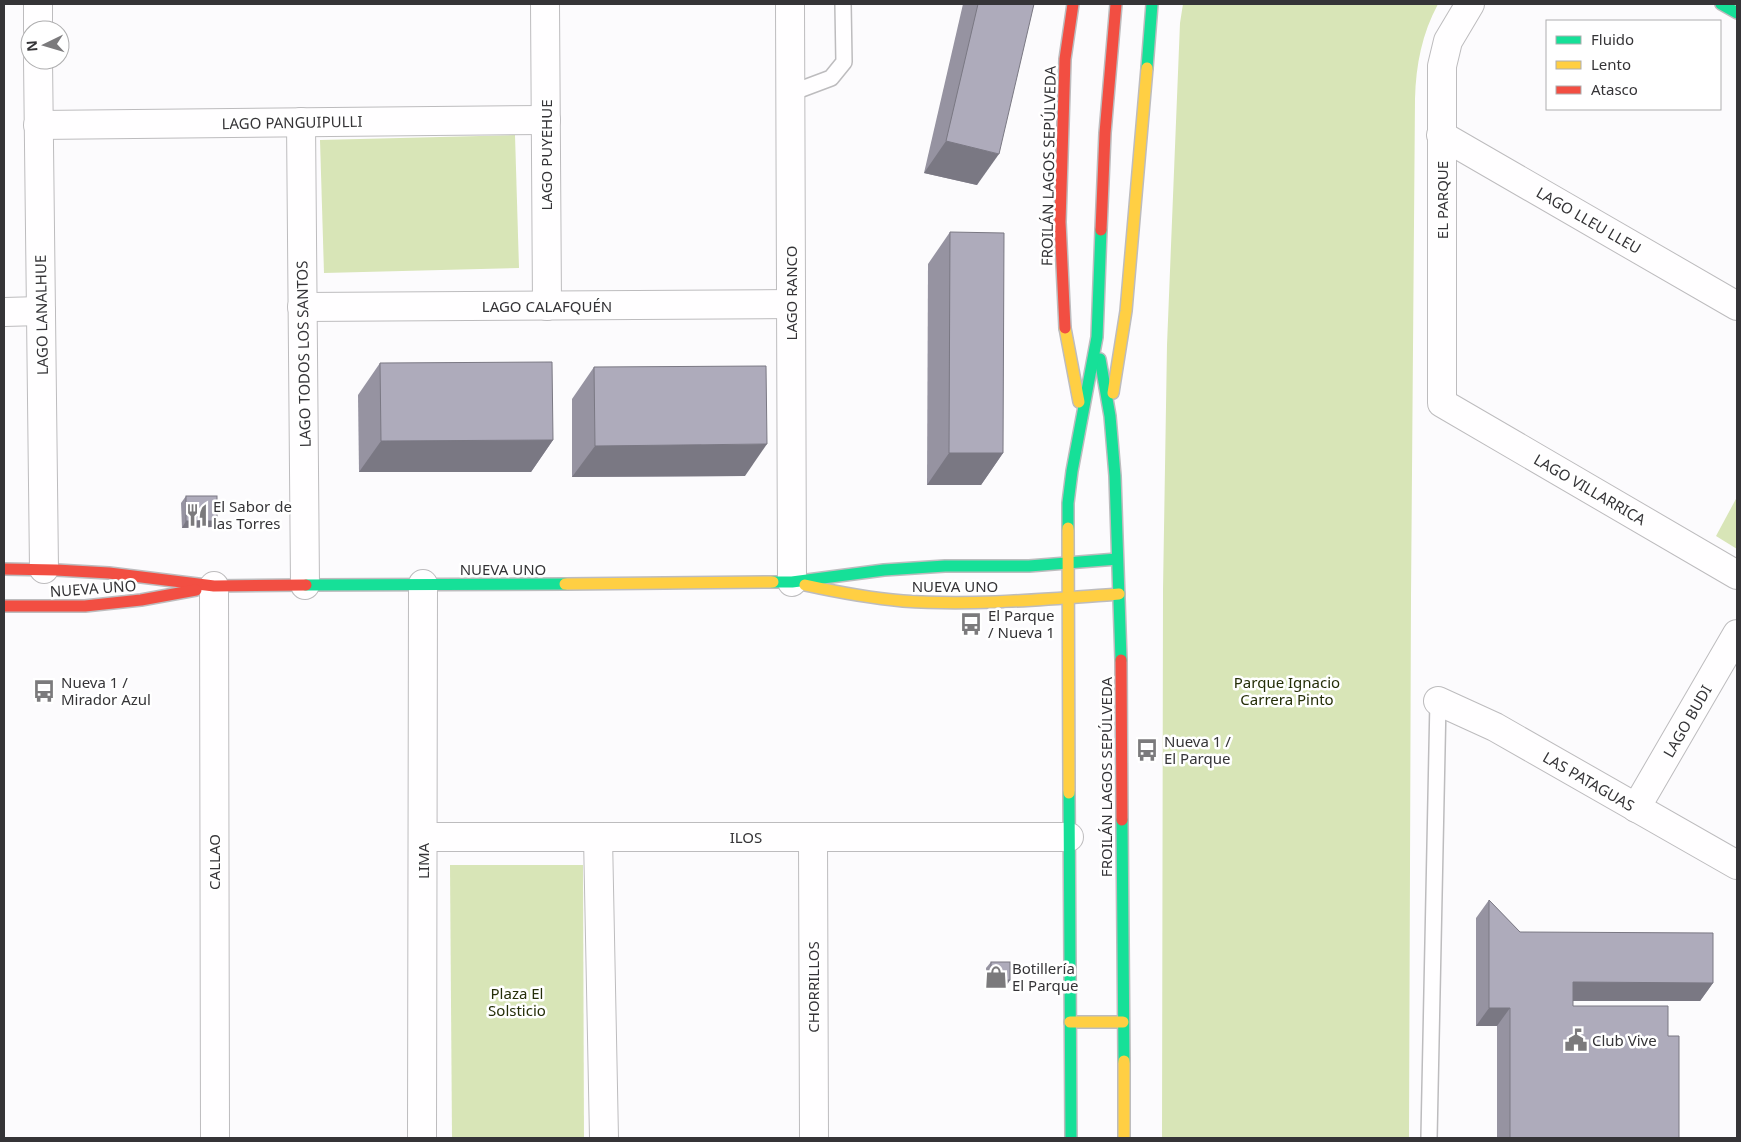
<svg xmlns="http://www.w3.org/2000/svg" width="1741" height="1142" viewBox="0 0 1741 1142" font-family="'Noto Sans',sans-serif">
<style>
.green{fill:#d8e5b7}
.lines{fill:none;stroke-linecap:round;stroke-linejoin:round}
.lane-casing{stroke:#bdbcbe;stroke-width:18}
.street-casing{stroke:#bdbcbe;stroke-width:30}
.fast-casing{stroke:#bdbcbe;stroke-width:14}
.slow-casing{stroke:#bdbcbe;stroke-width:14}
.jam-casing{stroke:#bdbcbe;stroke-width:14}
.lane{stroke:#fffeff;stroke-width:15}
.street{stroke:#fffeff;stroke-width:28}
.fast{stroke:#16e098;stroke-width:11}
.slow{stroke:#ffcf43;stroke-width:11}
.jam{stroke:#f24e42;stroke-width:11}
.wall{fill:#9693a1}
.shaded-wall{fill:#7a7883}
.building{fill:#aeabbb;stroke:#7a7883}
.labels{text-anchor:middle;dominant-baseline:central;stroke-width:5;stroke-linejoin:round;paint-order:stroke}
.street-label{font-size:15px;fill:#353437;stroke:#fff}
.poi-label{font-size:15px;fill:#353437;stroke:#fff;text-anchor:start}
.park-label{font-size:15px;fill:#252e08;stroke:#fff}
</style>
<rect width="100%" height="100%" fill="#fcfbfd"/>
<g class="green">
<path d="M1183 4H1438C1422 34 1416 64 1415 99L1411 597 1409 1138H1162L1163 590 1167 345 1180 23Z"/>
<path d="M515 135 519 268 324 273 320 140Z"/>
<path d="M1737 497V549L1716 536Z"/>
<path d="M450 865H583L584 1138H452Z"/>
</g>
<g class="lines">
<defs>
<g id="lane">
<path d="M791 93 831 78 844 62 843 4"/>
<path d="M1429 1138 1438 701"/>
</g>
<g id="street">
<path d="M38 4V30"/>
<path d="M545 4 547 306"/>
<path d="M790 4 792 582"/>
<path d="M1470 4 1448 41 1442 66V403L1737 575"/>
<path d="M38 60 44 569"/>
<path d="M301 122 305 585"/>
<path d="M38 125 546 120"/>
<path d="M1441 135 1737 306"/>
<path d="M302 307 791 304"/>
<path d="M4 312 41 311"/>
<path d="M214 586 215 1138"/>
<path d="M1438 701 1495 727 1737 865"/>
<path d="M1636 808 1737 634"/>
<path d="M423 837H1069"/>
<path d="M598 837 604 1138"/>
<path d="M813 837 814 1138"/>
<path d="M422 1138 423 584"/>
</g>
<g id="fast">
<path d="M1721 4 1737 13"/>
<path d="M1147 68 1152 4"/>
<path d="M1100 359 1110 416 1115 476 1121 660"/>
<path d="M1068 528V503L1072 471 1097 337 1101 230"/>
<path d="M773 582H792L884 570 945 566H1029L1117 559"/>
<path d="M306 585 565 584"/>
<path d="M1069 793 1071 1138"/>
<path d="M1122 820 1124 1061"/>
</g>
<g id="slow">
<path d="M1065 328 1079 402"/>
<path d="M1113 393 1126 311 1147 68"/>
<path d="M1068 528 1069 793"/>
<path d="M565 584 773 582"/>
<path d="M805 585C837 592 869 598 903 601 974 606 1047 599 1119 594"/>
<path d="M1070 1022H1123"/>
<path d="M1124 1061V1138"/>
</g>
<g id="jam">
<path d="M1101 230 1105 133 1116 4"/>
<path d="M1065 328 1060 222 1065 59 1073 4"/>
<path d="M4 569 56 570 109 573 214 586 306 585"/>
<path d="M4 606H85L141 600 196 590"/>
<path d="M1121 660 1122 820"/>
</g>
</defs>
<use href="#lane" class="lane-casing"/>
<use href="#street" class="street-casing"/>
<use href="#fast" class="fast-casing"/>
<use href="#slow" class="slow-casing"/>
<use href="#jam" class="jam-casing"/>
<use href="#lane" class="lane"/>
<use href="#street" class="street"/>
<use href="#fast" class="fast"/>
<use href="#slow" class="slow"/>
<use href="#jam" class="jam"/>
</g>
<g class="wall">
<path d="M963 4H1034L977 185 924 173Z"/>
<path d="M950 232 1003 453 981 485H927L928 264Z"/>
<path d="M380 363 553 440 531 472H359L358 395Z"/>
<path d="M594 367 745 476 572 477V399Z"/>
<path d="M186 496 212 527 182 528 181 503Z"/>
<path d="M1489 900 1520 932 1713 983 1700 1001H1573V1006L1668 1036 1679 1138H1497V1026H1476V918Z"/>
<path d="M991 962 1010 980 1006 986H987L986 968Z"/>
</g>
<g class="shaded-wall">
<path d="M946 141 999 154 977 185 924 173Z"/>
<path d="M553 440 531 472H359L381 441Z"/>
<path d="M767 444 745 476 572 477 595 446Z"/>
<path d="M949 453H1003L981 485H927Z"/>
<path d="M186 521H217L212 527 182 528Z"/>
<path d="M991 980H1010L1006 986H987Z"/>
<path d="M1573 982 1713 983 1700 1001H1560Z"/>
<path d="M1489 1008H1510L1497 1026H1476Z"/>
</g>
<g class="building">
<path d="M978 4H1034L999 154 946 141Z"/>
<path d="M950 232 1004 233 1003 453H949Z"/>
<path d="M552 362 553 440 381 441 380 363Z"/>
<path d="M766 366 767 444 595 446 594 367Z"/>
<rect x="186" y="496" width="31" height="25"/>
<path d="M1489 900 1520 932 1713 933V983L1573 982V1006H1668V1036H1679V1138H1510V1008H1489Z"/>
<rect x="991" y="962" width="19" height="18"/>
</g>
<defs>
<symbol id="restaurant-bare" viewBox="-9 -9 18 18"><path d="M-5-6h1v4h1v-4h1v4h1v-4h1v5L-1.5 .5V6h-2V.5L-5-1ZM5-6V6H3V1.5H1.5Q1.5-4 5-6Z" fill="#7b7a7c" stroke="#fff" stroke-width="2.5" paint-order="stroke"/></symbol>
<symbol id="bus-bare" viewBox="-9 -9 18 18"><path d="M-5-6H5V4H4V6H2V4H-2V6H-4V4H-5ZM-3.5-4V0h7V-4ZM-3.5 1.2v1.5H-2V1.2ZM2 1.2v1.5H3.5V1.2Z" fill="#7b7a7c" stroke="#fff" stroke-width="2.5" paint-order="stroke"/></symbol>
<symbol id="shop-bare" viewBox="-9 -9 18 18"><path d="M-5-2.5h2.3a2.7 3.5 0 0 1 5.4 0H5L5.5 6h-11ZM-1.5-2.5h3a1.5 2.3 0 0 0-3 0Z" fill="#7b7a7c" stroke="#fff" stroke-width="2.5" paint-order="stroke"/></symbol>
<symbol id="civic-bare" viewBox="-9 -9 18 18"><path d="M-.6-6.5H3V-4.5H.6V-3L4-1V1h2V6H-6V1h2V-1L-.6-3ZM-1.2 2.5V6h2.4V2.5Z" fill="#7b7a7c" stroke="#fff" stroke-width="2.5" paint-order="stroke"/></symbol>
</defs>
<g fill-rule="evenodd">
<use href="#restaurant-bare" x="181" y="499" width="32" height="32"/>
<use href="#bus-bare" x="955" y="608" width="32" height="32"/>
<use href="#bus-bare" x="28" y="675" width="32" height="32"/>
<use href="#bus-bare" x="1131" y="734" width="32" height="32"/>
<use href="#shop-bare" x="980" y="961" width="32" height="32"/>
<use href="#civic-bare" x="1560" y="1024" width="32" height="32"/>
</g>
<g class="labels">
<g class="street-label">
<text transform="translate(292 122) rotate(-1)">LAGO PANGUIPULLI</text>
<text transform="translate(546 155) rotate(-90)">LAGO PUYEHUE</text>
<text transform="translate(1048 166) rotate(-89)">FROILÁN LAGOS SEPÚLVEDA</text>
<text transform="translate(1442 200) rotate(-90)">EL PARQUE</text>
<text transform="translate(1589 220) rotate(30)">LAGO LLEU LLEU</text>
<text transform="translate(791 293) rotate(-90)">LAGO RANCO</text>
<text x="547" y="306">LAGO CALAFQUÉN</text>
<text transform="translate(41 315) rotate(-91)">LAGO LANALHUE</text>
<text transform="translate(303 354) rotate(-91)">LAGO TODOS LOS SANTOS</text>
<text transform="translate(1590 489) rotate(30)">LAGO VILLARRICA</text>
<text x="503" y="569">NUEVA UNO</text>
<text x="955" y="586">NUEVA UNO</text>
<text transform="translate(93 588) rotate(-4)">NUEVA UNO</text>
<text transform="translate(1687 721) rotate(-60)">LAGO BUDI</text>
<text transform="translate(1106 777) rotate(-90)">FROILÁN LAGOS SEPÚLVEDA</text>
<text transform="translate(1589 781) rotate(30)">LAS PATAGUAS</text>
<text x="746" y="837">ILOS</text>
<text transform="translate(423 861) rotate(-90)">LIMA</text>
<text transform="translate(214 862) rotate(-90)">CALLAO</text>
<text transform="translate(813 987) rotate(-90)">CHORRILLOS</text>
</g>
<g class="poi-label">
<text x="213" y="506">El Sabor de<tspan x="213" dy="17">las Torres</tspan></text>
<text x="988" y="615">El Parque<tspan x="988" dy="17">/ Nueva 1</tspan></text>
<text x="61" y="682">Nueva 1 /<tspan x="61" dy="17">Mirador Azul</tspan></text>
<text x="1164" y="741">Nueva 1 /<tspan x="1164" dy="17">El Parque</tspan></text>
<text x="1012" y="968">Botillería<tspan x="1012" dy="17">El Parque</tspan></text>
<text x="1592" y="1040">Club Vive</text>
</g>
<g class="park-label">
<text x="1287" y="682">Parque Ignacio<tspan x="1287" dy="17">Carrera Pinto</tspan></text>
<text x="517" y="993">Plaza El<tspan x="517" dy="17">Solsticio</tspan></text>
</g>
</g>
<rect width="1741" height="1142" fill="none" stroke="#353437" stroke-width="10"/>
<rect x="1546" y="20" width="175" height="90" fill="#ffffff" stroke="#aeaeaf"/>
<rect x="1556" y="36" width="25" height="8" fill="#16e098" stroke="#aeaeaf"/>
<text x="1591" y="45" font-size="15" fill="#353437">Fluido</text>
<rect x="1556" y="61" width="25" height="8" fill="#ffcf43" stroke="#aeaeaf"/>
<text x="1591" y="70" font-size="15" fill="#353437">Lento</text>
<rect x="1556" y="86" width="25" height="8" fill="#f24e42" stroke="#aeaeaf"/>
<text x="1591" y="95" font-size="15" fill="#353437">Atasco</text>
<g transform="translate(45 45) rotate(265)"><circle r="24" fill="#ffffff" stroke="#aeaeaf"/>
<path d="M0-4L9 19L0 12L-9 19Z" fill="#7b7a7c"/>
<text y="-8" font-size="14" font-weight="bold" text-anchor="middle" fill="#353437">N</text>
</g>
</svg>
